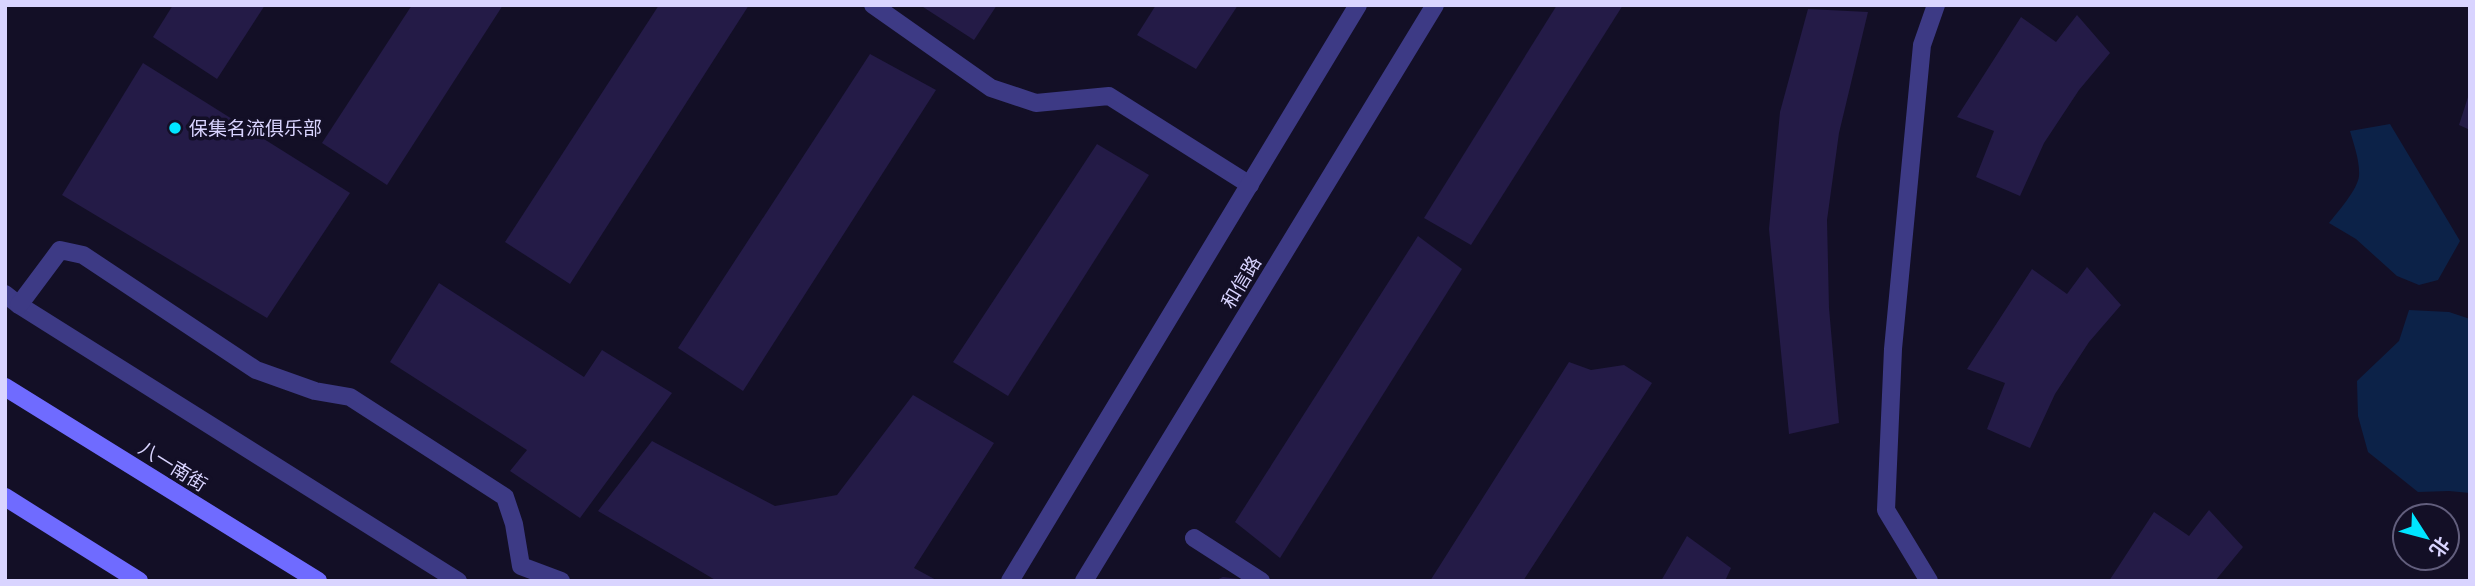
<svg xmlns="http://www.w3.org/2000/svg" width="2475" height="586" viewBox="0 0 2475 586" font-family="'Archivo Narrow','Noto Sans SC',sans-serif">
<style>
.water{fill:#0c2248}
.building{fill:#241b47}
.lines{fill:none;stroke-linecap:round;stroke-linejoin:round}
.service{stroke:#3d3a85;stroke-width:18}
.minor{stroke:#3d3a85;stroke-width:18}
.tertiary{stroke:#3d3a85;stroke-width:18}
.secondary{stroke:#6f6bff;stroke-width:18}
.poi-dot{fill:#00e5ff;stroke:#130f26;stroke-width:2.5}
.labels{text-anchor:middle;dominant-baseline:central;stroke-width:7;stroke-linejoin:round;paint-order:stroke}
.poi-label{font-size:19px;fill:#d9d4ff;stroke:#130f26;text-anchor:start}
.street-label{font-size:19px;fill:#d9d4ff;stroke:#130f26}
</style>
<rect width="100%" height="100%" fill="#130f26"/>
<g class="water">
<path d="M2390 124 2460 241 2438 280 2419 285 2397 276 2356 239 2329 223C2337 213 2358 189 2359 176 2360 161 2354 145 2350 131Z"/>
<path d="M2409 310 2449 312 2470 319V493L2449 491 2418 492 2368 452 2358 416 2357 381 2399 341Z"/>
</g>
<g class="building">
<path d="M173 5H265L217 79 153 37Z"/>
<path d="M412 5H503L387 185 322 143Z"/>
<path d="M659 5H749L570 284 505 242Z"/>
<path d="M920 5H997L974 40Z"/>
<path d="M1156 5H1238L1196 69 1137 35Z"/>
<path d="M1557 5H1623L1471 245 1424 218Z"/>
<path d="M1808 9 1868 12 1839 133 1827 220 1829 308 1839 423 1789 434 1769 229 1780 112Z"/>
<path d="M2077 15 2110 53 2079 90 2044 143 2020 196 1976 177 1994 131 1957 117 2021 17 2056 42Z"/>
<path d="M870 54 936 90 743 391 678 348Z"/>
<path d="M143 63 350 193 267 318 62 195Z"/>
<path d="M2469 94H2470V130L2459 125Z"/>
<path d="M1097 144 1149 175 1008 396 953 362Z"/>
<path d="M1418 236 1462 269 1280 558 1235 522Z"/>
<path d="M2087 267 2121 305 2089 342 2055 394 2030 448 1987 429 2005 383 1967 369 2032 269 2067 294Z"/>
<path d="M439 283 584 377 602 350 672 393 580 518 510 471 527 450 390 362Z"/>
<path d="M1569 362 1591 370 1624 365 1652 383 1523 581H1430Z"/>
<path d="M913 395 994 443 914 568 938 581H717L598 511 652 441 775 506 837 495Z"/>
<path d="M2209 510 2243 547 2215 581H2109L2154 512 2189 536Z"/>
<path d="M1687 536 1731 568 1725 581H1661Z"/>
<path d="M1223 577 1239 579V581H1214Z"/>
</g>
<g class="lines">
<g class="service">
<path d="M873 5 991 88 1036 103 1109 96 1250 185"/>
<path d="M5 294 19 305 458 581"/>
<path d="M19 305 60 250 83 255 256 370 315 391 350 397 505 497 514 524 521 566 561 581"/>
<path d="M1194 538 1261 581"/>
</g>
<path class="minor" d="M1929 581 1886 510 1893 349 1922 45 1936 5"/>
<g class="tertiary">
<path d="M1010 581 1358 5"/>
<path d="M1084 581 1435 5"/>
</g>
<g class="secondary">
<path d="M5 387 318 581"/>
<path d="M5 497 139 581"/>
</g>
</g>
<circle class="poi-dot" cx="175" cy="128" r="7"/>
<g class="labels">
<g class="poi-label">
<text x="189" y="128">保集名流俱乐部</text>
</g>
<g class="street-label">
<text transform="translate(1241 282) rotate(-59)">和信路</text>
<text transform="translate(173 466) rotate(32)">八一南街</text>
</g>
</g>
<rect width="2475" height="586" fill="none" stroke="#d9d4ff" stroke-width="14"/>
<g transform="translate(2426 537) rotate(126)"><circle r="33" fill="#130f26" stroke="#625e7d" stroke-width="2"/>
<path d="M0-5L12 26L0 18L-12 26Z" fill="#00e5ff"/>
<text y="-10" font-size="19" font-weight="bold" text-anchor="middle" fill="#d9d4ff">北</text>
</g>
</svg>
